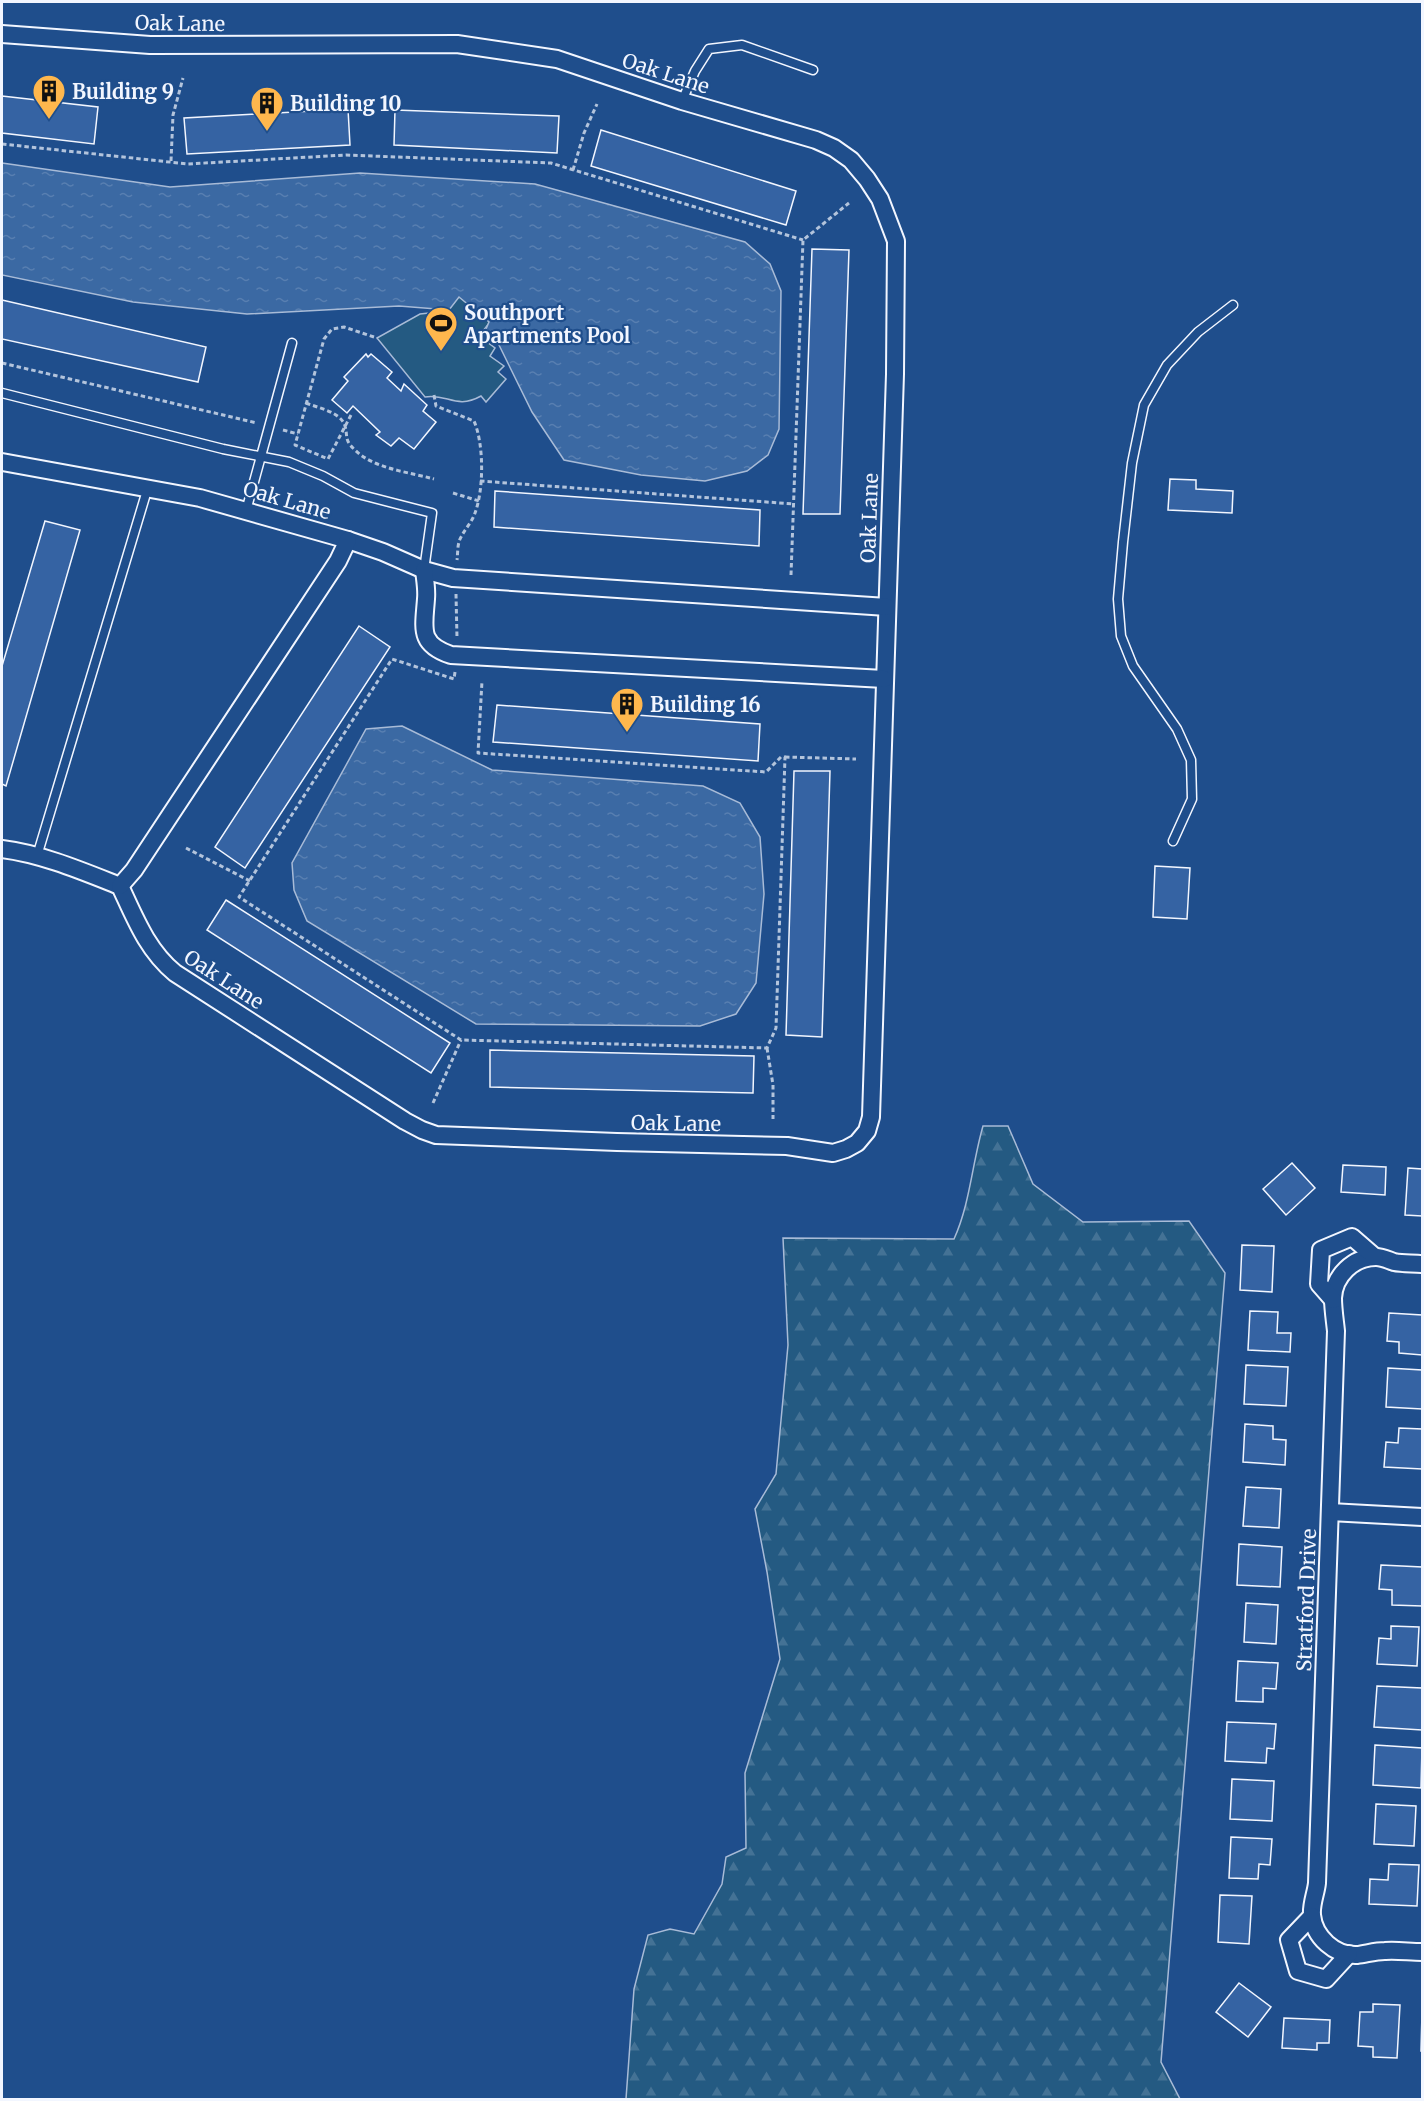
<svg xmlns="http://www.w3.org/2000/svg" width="1424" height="2101" viewBox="0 0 1424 2101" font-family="Merriweather,serif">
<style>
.forest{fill:url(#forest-firs);stroke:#a8bbd7;stroke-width:1.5}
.garden{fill:#245a82;stroke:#a8bbd7;stroke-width:1.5}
.water{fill:url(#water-ripples);stroke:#a8bbd7;stroke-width:1.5}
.building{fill:#3563a3;stroke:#f2f6ff;stroke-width:1.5}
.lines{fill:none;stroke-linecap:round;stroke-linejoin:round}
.lane-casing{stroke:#f2f6ff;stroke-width:11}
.street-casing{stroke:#f2f6ff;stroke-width:20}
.path{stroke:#b3c4dc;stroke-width:3;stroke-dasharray:4.5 3;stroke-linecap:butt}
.lane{stroke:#1f4e8c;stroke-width:8}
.street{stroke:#1f4e8c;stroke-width:16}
.labels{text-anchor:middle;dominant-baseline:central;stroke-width:4.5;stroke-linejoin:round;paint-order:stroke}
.street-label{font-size:20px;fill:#f2f6ff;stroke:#1f4e8c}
.poi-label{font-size:20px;font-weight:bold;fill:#f2f6ff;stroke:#1f4e8c;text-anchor:start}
</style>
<defs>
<pattern id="forest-firs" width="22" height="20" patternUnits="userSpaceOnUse" patternTransform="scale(1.5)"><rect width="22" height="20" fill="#245a82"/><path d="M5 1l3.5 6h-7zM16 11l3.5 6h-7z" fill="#447295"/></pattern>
<pattern id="water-ripples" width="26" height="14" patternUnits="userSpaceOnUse" patternTransform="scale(1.5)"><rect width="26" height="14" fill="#3b69a3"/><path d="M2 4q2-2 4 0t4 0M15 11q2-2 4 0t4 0" fill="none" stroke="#587fb1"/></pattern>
</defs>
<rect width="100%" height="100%" fill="#1f4e8c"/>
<path class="forest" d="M983 1126H1008L1033 1184 1083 1222 1189 1221 1225 1273 1161 2062 1180 2099H626L634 1989 648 1935 670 1929 694 1934 722 1884 726 1857 746 1848 745 1773 780 1659 767 1572 755 1509 776 1474 788 1345 783 1238 954 1239C970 1204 972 1164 983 1126Z"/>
<path class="garden" d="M459 296 490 322 479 336 495 348 490 356 504 366 498 372 506 379 486 402 481 396C456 410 447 393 425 397L377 338 420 314 429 313 442 318Z"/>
<g class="water">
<path d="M2 163 170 187 360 173 535 184 745 242 770 264 781 291 779 429 768 455 747 471 705 481 641 475 564 460 532 412 496 339 486 329 489 322 459 297 449 310 399 306 247 314 133 302 2 275Z"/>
<path d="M402 726 492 770 703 786 740 803 760 837 764 894 756 983 736 1014 700 1026 476 1024 307 921 294 890 292 863 366 729Z"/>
</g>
<g class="building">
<path d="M2 96 98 107 94 144 2 133Z"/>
<path d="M348 109 350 145 187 154 184 118Z"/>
<path d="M395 110 559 116 557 153 394 145Z"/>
<path d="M601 130 796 191 786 225 591 166Z"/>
<path d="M812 249 849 250 840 514H803Z"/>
<path d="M2 300 206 347 198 382 2 339Z"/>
<path d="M366 354 368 357 371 354 392 372 387 378 401 391 404 384 427 405 423 411 436 422 414 449 399 438 391 446 376 435 380 432 353 406 347 413 332 400 348 381 344 377Z"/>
<path d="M1170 479 1196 480V489L1233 491 1232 513 1168 510Z"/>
<path d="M495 491 760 510 759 546 494 527Z"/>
<path d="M45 521 80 530 6 786 2 784V666Z"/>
<path d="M359 626 390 647 245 868 215 847Z"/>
<path d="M497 705 760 724 758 761 493 742Z"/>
<path d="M794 771H830L822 1037 786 1035Z"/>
<path d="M1155 866 1190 868 1187 919 1153 917Z"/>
<path d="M226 900 450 1043 431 1073 207 930Z"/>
<path d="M490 1050 754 1056 753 1093 490 1087Z"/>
<path d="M1292 1163 1315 1188 1286 1215 1263 1189Z"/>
<path d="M1343 1165 1386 1167 1385 1195 1341 1192Z"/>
<path d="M1408 1168 1422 1169V1216L1405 1215Z"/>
<path d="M1242 1245 1274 1246 1272 1292 1240 1290Z"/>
<path d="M1250 1311 1278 1312 1277 1333H1291L1290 1352 1248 1350Z"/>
<path d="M1389 1313 1422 1315V1355L1399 1353V1342L1387 1341Z"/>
<path d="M1246 1365 1288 1367 1286 1406 1244 1404Z"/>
<path d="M1388 1368 1422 1370V1409L1386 1407Z"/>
<path d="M1245 1424 1273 1426V1439L1286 1440 1285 1465 1243 1462Z"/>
<path d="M1399 1428 1422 1429V1469L1384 1467 1386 1442 1398 1443Z"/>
<path d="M1246 1487 1281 1489 1279 1528 1243 1526Z"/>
<path d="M1239 1544 1282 1547 1280 1587 1237 1585Z"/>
<path d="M1381 1565 1422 1567V1606L1392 1605V1590L1379 1589Z"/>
<path d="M1246 1603 1278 1605 1276 1644 1244 1642Z"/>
<path d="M1391 1626 1419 1627 1417 1666 1377 1664 1379 1638 1391 1639Z"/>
<path d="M1238 1661 1278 1663 1276 1689 1263 1688V1702L1236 1701Z"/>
<path d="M1377 1686 1422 1688V1730L1374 1727Z"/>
<path d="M1227 1722 1276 1724 1274 1749 1267 1748 1266 1763 1225 1761Z"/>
<path d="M1375 1745 1422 1748 1421 1788 1373 1785Z"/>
<path d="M1232 1779 1274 1781 1272 1821 1230 1819Z"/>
<path d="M1376 1804 1416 1806 1414 1846 1374 1844Z"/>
<path d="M1231 1837 1272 1839 1270 1865 1259 1864 1258 1879 1229 1878Z"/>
<path d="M1389 1864 1419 1865 1417 1906 1369 1904 1370 1879 1388 1880Z"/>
<path d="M1220 1895 1252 1896 1249 1944 1218 1942Z"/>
<path d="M1239 1983 1271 2007 1248 2037 1216 2012Z"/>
<path d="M1373 2004 1400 2005 1397 2058 1373 2057V2047L1358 2046 1360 2012H1373Z"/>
<path d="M1422 2013V2051H1421Z"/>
<path d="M1284 2018 1330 2020 1329 2043H1317V2050L1282 2048Z"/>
</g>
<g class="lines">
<defs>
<g id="lane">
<path d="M682 101 695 71 709 49 742 45 813 70"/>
<path d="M2 393 223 449 289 462 323 476 354 493 432 513 424 570"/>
<path d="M246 511 292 343"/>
<path d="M1173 841 1192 799 1191 760 1177 729 1133 666 1121 636 1118 599 1123 542 1132 463 1144 405 1167 365 1198 332 1233 305"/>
<path d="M37 856 148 487"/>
</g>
<g id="street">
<path d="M2 34 150 45 457 44 557 59 682 101 816 140 834 148 851 160 867 179 880 199 896 241 895 374 871 1117 867 1131 857 1143 846 1149 833 1153 787 1146 617 1142 436 1135 422 1130 405 1121 175 973C147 950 135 918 120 886 82 871 42 854 2 849"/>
<path d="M2 462 200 498 348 540 383 552 424 570 453 578 887 607"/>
<path d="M424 570C425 580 427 589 426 599 424 628 418 644 451 655L884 679"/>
<path d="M120 886 134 870 338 561 348 540"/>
<path d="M1422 1264C1413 1263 1403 1264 1394 1262 1388 1260 1383 1257 1376 1257 1353 1257 1334 1276 1333 1298 1333 1309 1335 1321 1336 1331L1317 1883C1316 1893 1311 1904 1312 1915 1314 1937 1335 1956 1357 1955 1366 1954 1375 1951 1385 1951 1397 1950 1410 1952 1422 1952"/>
<path d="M1333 1300 1319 1284 1321 1250 1352 1237 1375 1257"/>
<path d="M1330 1512 1422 1517"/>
<path d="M1312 1916 1289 1940 1298 1971 1326 1979 1349 1954"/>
</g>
</defs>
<use href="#lane" class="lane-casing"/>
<use href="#street" class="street-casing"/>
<g class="path">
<path d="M2 144 188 164 346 155 551 163 803 240"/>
<path d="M171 161 173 115 183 78"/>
<path d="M573 170 584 133 597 104"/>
<path d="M2 363 257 423"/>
<path d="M434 395 436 406 474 421C484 444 484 489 475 513 472 522 465 529 461 537 457 544 458 553 457 560"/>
<path d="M306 403C318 408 341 412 345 426 348 437 344 440 355 450 374 469 409 472 434 479"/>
<path d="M351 415 328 459 295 445 324 339 332 329 344 327 377 338"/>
<path d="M283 430 298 434"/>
<path d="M480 481 794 504"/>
<path d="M453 493 479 501"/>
<path d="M791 575 803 240 849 203"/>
<path d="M456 594 457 638"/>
<path d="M455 672 454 679 392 659 239 897 461 1040 767 1048 776 1028 785 757H781L766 772 478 753 482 681"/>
<path d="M785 757 856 759"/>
<path d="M186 848 250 881"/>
<path d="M767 1048 773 1085V1119"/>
<path d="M433 1103 461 1040"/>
</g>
<use href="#lane" class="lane"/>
<use href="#street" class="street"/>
</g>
<defs>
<symbol id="building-pin" viewBox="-11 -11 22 30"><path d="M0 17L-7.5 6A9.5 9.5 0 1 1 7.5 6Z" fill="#ffb74d" stroke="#1f4e8c"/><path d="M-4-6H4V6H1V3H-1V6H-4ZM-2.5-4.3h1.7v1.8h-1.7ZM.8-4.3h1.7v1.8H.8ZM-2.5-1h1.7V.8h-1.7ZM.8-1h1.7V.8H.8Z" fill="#111"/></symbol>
<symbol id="stadium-pin" viewBox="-11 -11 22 30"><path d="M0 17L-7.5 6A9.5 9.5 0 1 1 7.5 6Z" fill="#ffb74d" stroke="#1f4e8c"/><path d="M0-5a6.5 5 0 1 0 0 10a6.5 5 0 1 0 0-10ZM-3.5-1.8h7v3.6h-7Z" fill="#111"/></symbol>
</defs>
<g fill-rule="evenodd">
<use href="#building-pin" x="30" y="72" width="38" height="52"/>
<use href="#building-pin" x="248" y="84" width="38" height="52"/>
<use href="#stadium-pin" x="422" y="304" width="38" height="52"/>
<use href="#building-pin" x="608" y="685" width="38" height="52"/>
</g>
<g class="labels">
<g class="street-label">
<text transform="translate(180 23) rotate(1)">Oak Lane</text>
<text transform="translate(666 73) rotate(18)">Oak Lane</text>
<text transform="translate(287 500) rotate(16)">Oak Lane</text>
<text transform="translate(869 518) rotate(-88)">Oak Lane</text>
<text transform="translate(224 979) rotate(33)">Oak Lane</text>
<text transform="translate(676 1123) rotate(1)">Oak Lane</text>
<text transform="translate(1306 1600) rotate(-88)">Stratford Drive</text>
</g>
<g class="poi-label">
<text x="72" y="91">Building 9</text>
<text x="290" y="103">Building 10</text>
<text x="464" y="312">Southport<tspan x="464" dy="23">Apartments Pool</tspan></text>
<text x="650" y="704">Building 16</text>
</g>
</g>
<rect width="1424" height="2101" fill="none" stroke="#f2f6ff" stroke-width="6"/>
</svg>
